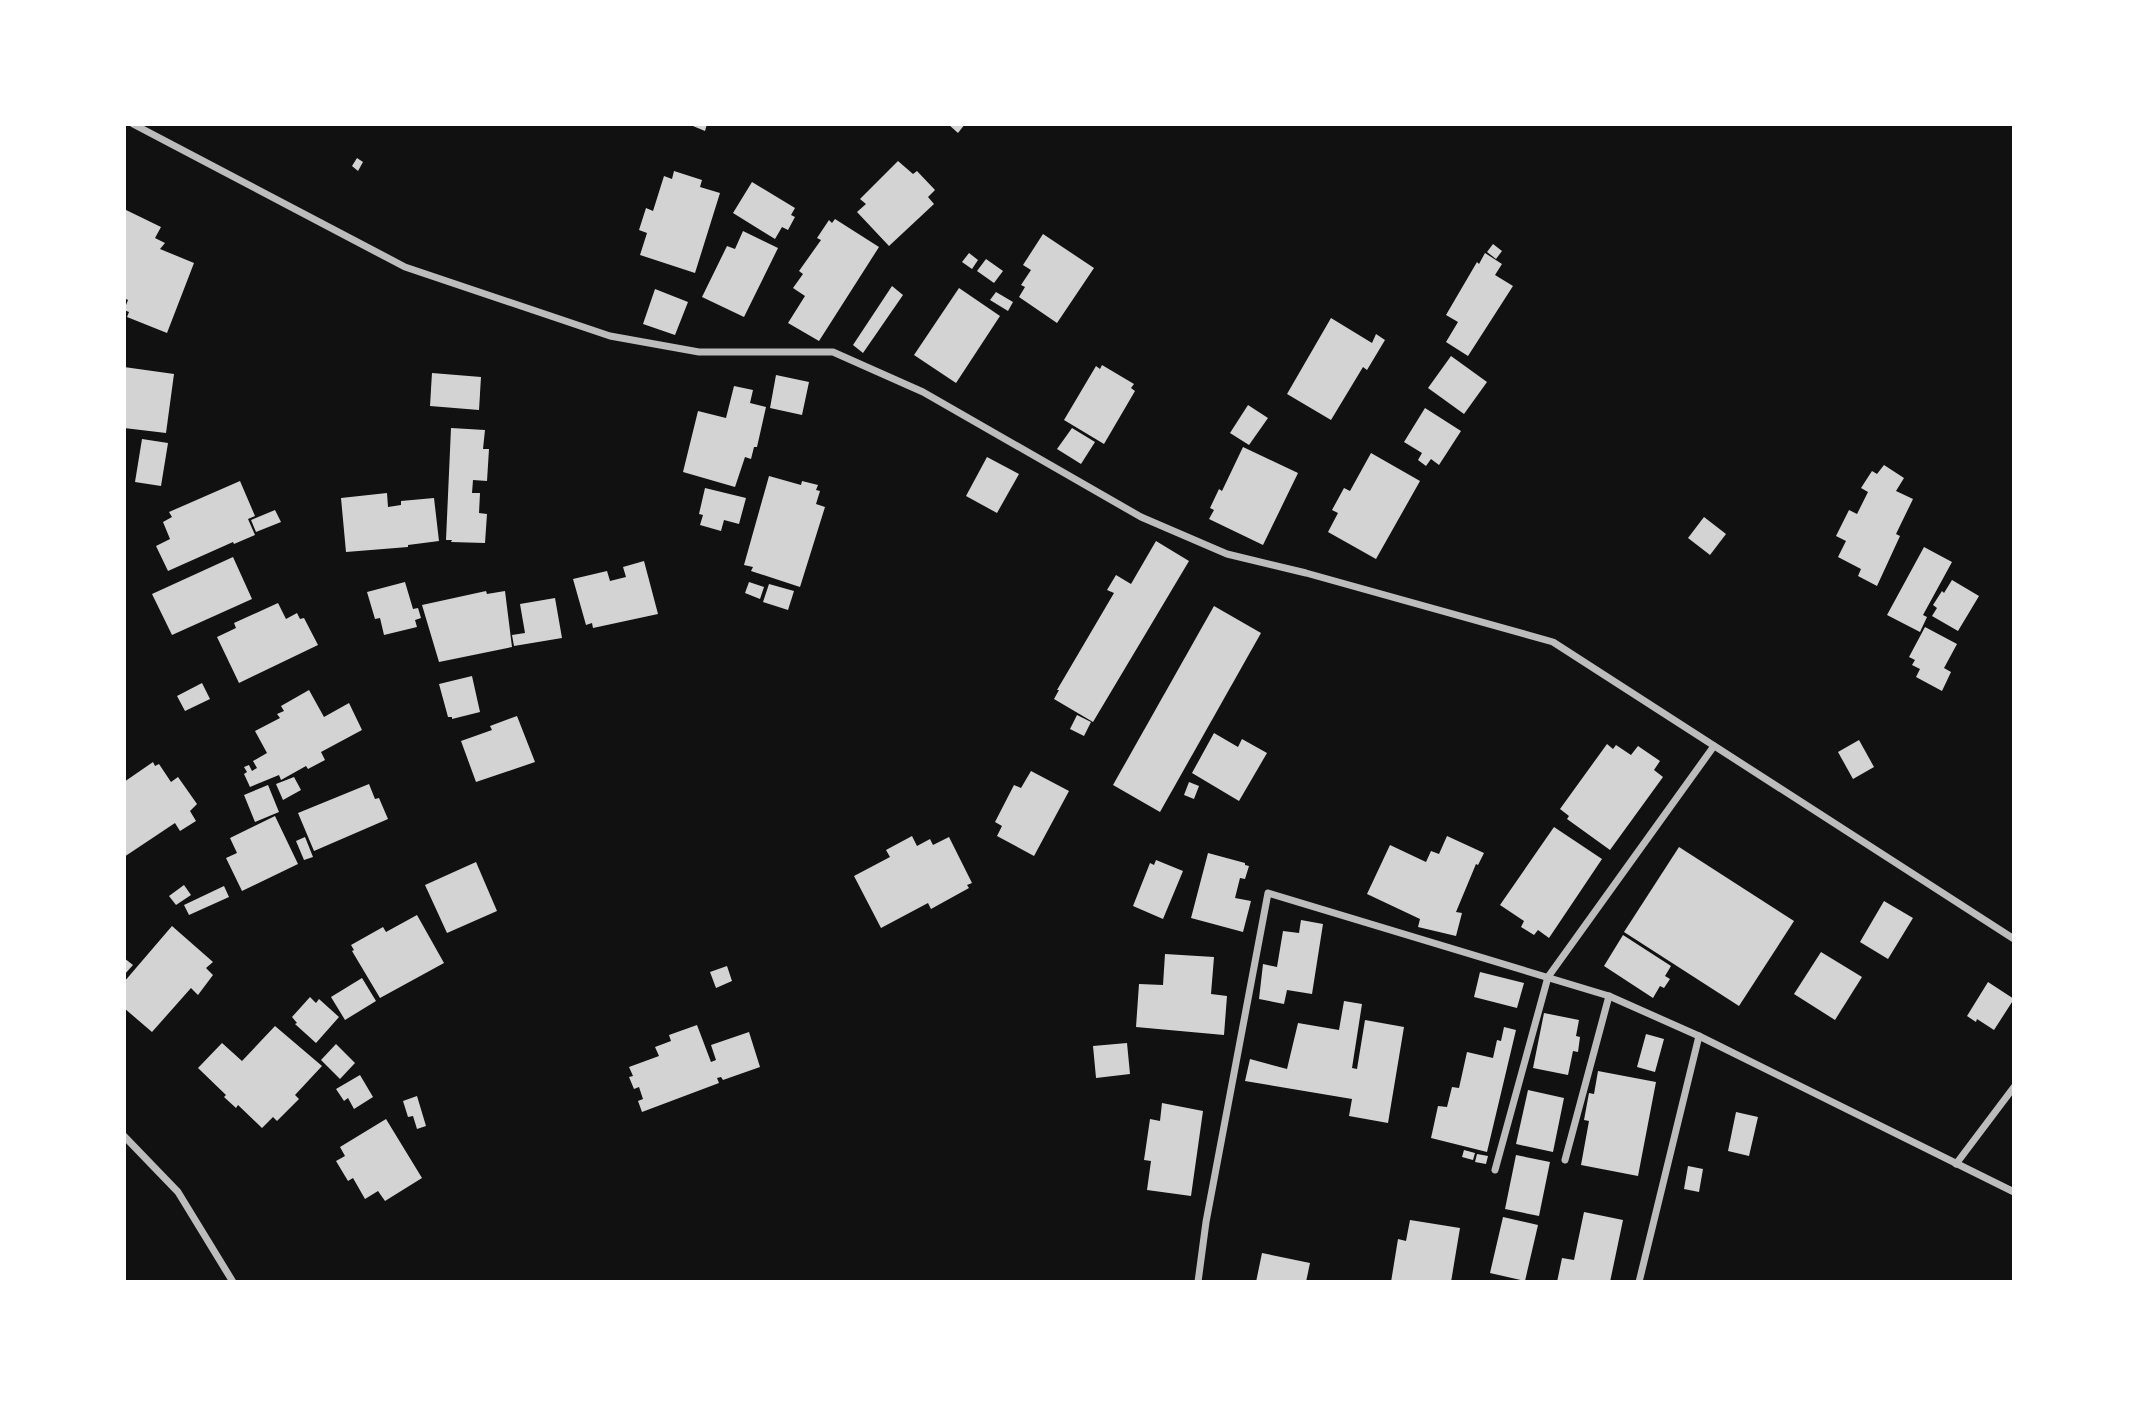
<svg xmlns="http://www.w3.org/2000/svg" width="2138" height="1406" viewBox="0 0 2138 1406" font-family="Helvetica,sans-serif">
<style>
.building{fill:#d3d3d3}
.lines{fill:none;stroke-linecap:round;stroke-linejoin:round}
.minor{stroke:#bcbcbc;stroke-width:7}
</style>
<rect width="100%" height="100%" fill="#111"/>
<g class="building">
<path d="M688 124H707L705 131Z"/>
<path d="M948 124H965L958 133Z"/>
<path d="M357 158 363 162 358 171 352 166Z"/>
<path d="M898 161 913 174 917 171 935 190 928 197 934 204 889 246 857 212 866 204 860 199Z"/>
<path d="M674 171 702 180 700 187 720 193 695 273 640 255 647 233 639 230 646 208 653 211 664 176 672 179Z"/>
<path d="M752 182 795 208 791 215 795 217 788 230 782 227 775 239 733 213Z"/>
<path d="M124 209 161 227 155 238 165 243 160 249 194 263 167 333 127 317 129 312 124 310 128 300 124 298Z"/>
<path d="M835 219 879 247 819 341 788 323 805 296 793 288 803 274 799 271 821 240 817 238 829 220 832 223Z"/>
<path d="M743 231 778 248 744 317 702 297 727 246 735 249Z"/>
<path d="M1043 234 1094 268 1057 323 1019 297 1025 287 1021 285 1031 270 1023 265Z"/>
<path d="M1493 244 1502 251 1496 259 1487 252Z"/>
<path d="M969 253 978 260 972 269 962 262Z"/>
<path d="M1485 253 1502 264 1495 275 1513 286 1468 356 1446 342 1458 322 1446 315 1477 262 1479 264Z"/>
<path d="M986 259 1003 271 994 283 977 271Z"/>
<path d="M892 286 903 295 863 353 853 345Z"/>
<path d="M959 288 1000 316 956 383 914 355Z"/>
<path d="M655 289 688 302 675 335 643 324Z"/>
<path d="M996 292 1013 302 1008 311 990 300Z"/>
<path d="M1331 318 1372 343 1376 334 1385 340 1367 370 1363 367 1331 420 1287 394Z"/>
<path d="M1451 356 1487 382 1464 414 1428 388Z"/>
<path d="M1102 365 1134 384 1131 388 1135 391 1104 444 1064 420 1096 366 1100 369Z"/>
<path d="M124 367 174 374 166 433 124 428Z"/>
<path d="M432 373 481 377 479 410 430 406Z"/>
<path d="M776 375 809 382 802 415 770 408Z"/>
<path d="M734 386 753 390 750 403 766 407 757 447H754L751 459 745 457 735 487 683 472 698 411 726 418Z"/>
<path d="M1248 405 1268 418 1249 445 1230 433Z"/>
<path d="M1425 408 1461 431 1439 465 1431 459 1426 466 1418 460 1422 453 1404 442Z"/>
<path d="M451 428 485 430 483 449H489L487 481 473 480 472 493H480L479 513 487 514 485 543 451 542 452 540H446Z"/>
<path d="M1072 428 1095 442 1081 464 1057 449Z"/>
<path d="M142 439 168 443 161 486 135 482Z"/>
<path d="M1243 447 1298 473 1263 545 1209 519 1214 510 1210 508 1219 489 1222 491Z"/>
<path d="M1371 453 1420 481 1376 559 1328 532 1338 513 1332 510 1344 488 1350 491Z"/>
<path d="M987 457 1019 474 997 513 966 496Z"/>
<path d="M1884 465 1904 478 1896 491 1913 499 1896 534 1900 536 1877 586 1858 576 1861 569 1838 557 1846 541 1836 536 1849 510 1857 514 1868 492 1861 488 1872 471 1877 474Z"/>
<path d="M769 476 801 485 802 481 818 485 816 490 820 491 816 504 825 507 800 587 751 571 753 567 744 565Z"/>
<path d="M240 481 255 516 248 519 255 535 234 544 233 542 168 571 156 546 170 539 163 522 172 517 169 512Z"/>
<path d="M705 488 746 498 739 524 724 520 721 531 700 525 703 515 699 514Z"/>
<path d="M387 493 388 507 401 505V501L434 498 439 541 408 545V547L346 552 341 498Z"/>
<path d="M275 510 281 522 256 532 251 520Z"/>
<path d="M1704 517 1726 534 1710 555 1688 538Z"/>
<path d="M1156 541 1189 561 1093 722 1054 699 1059 690H1057L1114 593 1107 590 1116 575 1131 584Z"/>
<path d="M1924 547 1952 562 1923 615 1927 617 1920 632 1887 615Z"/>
<path d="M233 557 252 599 172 635 152 594Z"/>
<path d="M644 561 658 614 593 628 592 623 586 625 573 579 607 571 610 581 626 577 623 567Z"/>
<path d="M1952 580 1979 596 1958 631 1932 616 1937 608 1933 605 1942 591 1944 593Z"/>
<path d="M405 582 413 609 418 608 421 618 415 620 417 627 384 635 380 618 375 619 367 592Z"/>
<path d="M749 582 764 587 760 599 745 593Z"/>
<path d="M769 584 794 591 788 610 763 602Z"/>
<path d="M486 591 487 594 505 591 512 647 439 662 422 605Z"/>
<path d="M555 598 562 638 514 646 512 635 525 633 520 604Z"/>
<path d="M278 603 286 619 297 613 300 619 304 618 318 645 239 683 217 637 236 628 234 623Z"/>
<path d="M1214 606 1261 633 1160 812 1113 785Z"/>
<path d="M1925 627 1957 644 1944 668 1951 672 1942 691 1916 677 1920 669 1912 665 1915 660 1909 657Z"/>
<path d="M472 676 480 712 452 719V717H448L439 684Z"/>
<path d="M202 683 210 699 185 711 177 696Z"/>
<path d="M309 690 324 717 349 703 362 730 321 752 325 760 308 769 306 766 281 780 279 775 250 787 244 774 247 772 244 767 249 765 252 771 257 768 253 761 267 753 255 731 280 718 277 714 284 711 281 706Z"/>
<path d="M1077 715 1091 722 1084 736 1070 729Z"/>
<path d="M517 716 535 762 476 782 461 741 492 730 490 726Z"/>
<path d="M1214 733 1238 747 1242 739 1267 753 1239 801 1192 773Z"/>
<path d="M1859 740 1874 767 1853 779 1838 752Z"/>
<path d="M1607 744 1613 749 1616 745 1631 755 1638 746 1660 761 1654 770 1663 777 1610 850 1567 819 1569 816 1560 809Z"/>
<path d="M153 762 155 766 159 764 171 782 178 777 197 804 190 811 196 821 180 831 175 823 124 857V782Z"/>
<path d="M1031 771 1069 791 1034 856 997 836 1002 826 995 822 1014 785 1021 788Z"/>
<path d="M294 777 301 790 283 800 276 784Z"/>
<path d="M1189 782 1199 786 1194 799 1184 795Z"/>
<path d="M369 784 375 799 379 798 388 819 314 851 298 813Z"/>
<path d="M268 785 279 812 255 822 244 795Z"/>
<path d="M275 816 298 864 242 891 226 858 237 853 230 838Z"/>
<path d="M1554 827 1602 859 1549 938 1538 930 1534 935 1521 927 1524 921 1500 905Z"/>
<path d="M912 836 917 846 930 839 933 845 949 837 972 883 967 885 969 888 931 909 928 903 881 928 854 876 890 857 886 850Z"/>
<path d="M1447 836 1484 853 1478 865 1476 864 1456 912 1462 913 1456 936 1418 927 1420 919 1367 894 1390 845 1426 862 1431 851 1439 854Z"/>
<path d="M305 837 313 857 304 860 296 841Z"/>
<path d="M1679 847 1794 921 1739 1006 1624 932Z"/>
<path d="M1208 853 1245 863V865L1249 866 1245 879 1240 878 1235 898 1251 901 1243 932 1191 918Z"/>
<path d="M1156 860 1183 871 1163 919 1133 906 1150 863 1154 865Z"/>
<path d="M476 862 497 911 447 933 425 885Z"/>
<path d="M184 885 191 895 176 905 169 896Z"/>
<path d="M224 886 229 897 189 915 184 905Z"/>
<path d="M1884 901 1913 918 1888 959 1860 942Z"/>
<path d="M417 915 444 963 380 998 352 951 354 950 351 945 383 927 386 932Z"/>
<path d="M1301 920 1323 924 1312 994 1287 990 1284 1004 1259 999 1263 964 1277 967 1283 931 1299 933Z"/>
<path d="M172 926 213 962 206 968 213 975 198 995 191 988 152 1032 124 1008V982Z"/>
<path d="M1623 935 1671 966 1665 976 1670 979 1664 988 1660 986 1653 998 1604 966Z"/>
<path d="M1821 952 1862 977 1835 1020 1794 994Z"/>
<path d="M1165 954 1214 957 1211 994 1227 996 1224 1035 1136 1027 1139 984 1163 985Z"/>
<path d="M124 958 133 965 124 975Z"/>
<path d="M727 966 732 981 716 988 710 972Z"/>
<path d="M1480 972 1524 983 1517 1008 1474 997Z"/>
<path d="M362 978 376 1001 345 1020 331 997Z"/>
<path d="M1988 982 2014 999 1994 1030 1977 1019 1976 1022 1967 1016Z"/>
<path d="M310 997 316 1003 319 999 339 1017 316 1043 295 1024 297 1023 292 1017Z"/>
<path d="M1344 1001 1362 1004 1352 1068 1357 1069 1365 1020 1404 1027 1388 1123 1349 1116 1352 1099 1245 1081 1250 1059 1287 1069 1298 1023 1339 1030Z"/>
<path d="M1544 1013 1579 1020 1576 1036 1580 1037 1578 1052 1573 1051 1568 1075 1533 1068Z"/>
<path d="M697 1025 711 1062 716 1060 711 1045 749 1032 760 1067 723 1080 721 1077 717 1078 719 1083 642 1112 638 1101 643 1099 639 1087 634 1089 629 1077 633 1076 629 1067 659 1056 655 1047 671 1041 669 1035Z"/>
<path d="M275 1026 322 1066 295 1095 299 1099 277 1121 273 1117 262 1128 238 1105 236 1108 224 1097 226 1095 198 1068 222 1043 242 1061Z"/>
<path d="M1504 1027 1516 1030 1487 1152 1431 1138 1438 1106 1447 1107 1452 1087 1459 1088 1467 1052 1493 1058 1497 1040 1501 1041Z"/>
<path d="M1646 1034 1664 1039 1655 1072 1637 1067Z"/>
<path d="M1127 1043 1130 1074 1096 1078 1093 1046Z"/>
<path d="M336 1044 355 1063 340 1079 321 1060Z"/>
<path d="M1598 1071 1656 1082 1638 1176 1581 1165 1589 1121 1584 1120 1589 1093 1594 1094Z"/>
<path d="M360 1075 373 1097 354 1109 348 1098 344 1101 336 1089Z"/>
<path d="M1528 1090 1564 1098 1553 1152 1516 1144Z"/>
<path d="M417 1096 426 1126 417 1129 413 1116 408 1117 403 1101Z"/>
<path d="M1162 1103 1203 1111 1191 1196 1147 1190 1151 1161 1144 1160 1150 1119 1160 1121Z"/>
<path d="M1736 1112 1758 1117 1749 1156 1728 1151Z"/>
<path d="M386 1119 422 1178 385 1201 378 1191 365 1199 353 1178 348 1181 336 1161 345 1156 340 1147Z"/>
<path d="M1464 1150 1475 1153 1473 1160 1462 1157Z"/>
<path d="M1477 1154 1488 1156 1486 1164 1475 1162Z"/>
<path d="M1516 1155 1550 1162 1539 1216 1505 1209Z"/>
<path d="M1688 1166 1703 1169 1699 1192 1684 1189Z"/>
<path d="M1584 1212 1623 1220 1610 1282H1557L1562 1258 1574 1260Z"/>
<path d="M1503 1217 1538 1225 1525 1281 1490 1273Z"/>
<path d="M1410 1220 1460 1228 1451 1282H1391L1398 1239 1406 1241Z"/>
<path d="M1262 1253 1310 1263 1306 1282H1256Z"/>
</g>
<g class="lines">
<g class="minor">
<path d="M133 124 405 267 610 336 699 352H833L923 392 1141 517 1227 554 1306 573 1553 642 2014 939"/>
<path d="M124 1136 178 1192 233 1282"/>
<path d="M1565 1160 1609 996"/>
<path d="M1956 1164 2014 1087"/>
<path d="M1495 1170 1548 977 1714 746"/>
<path d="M1198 1282 1206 1222 1268 893 1609 996 1699 1036 2014 1192"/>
<path d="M1639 1282 1699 1036"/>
</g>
</g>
<rect width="2138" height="1406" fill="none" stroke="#ffffff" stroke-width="252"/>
</svg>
